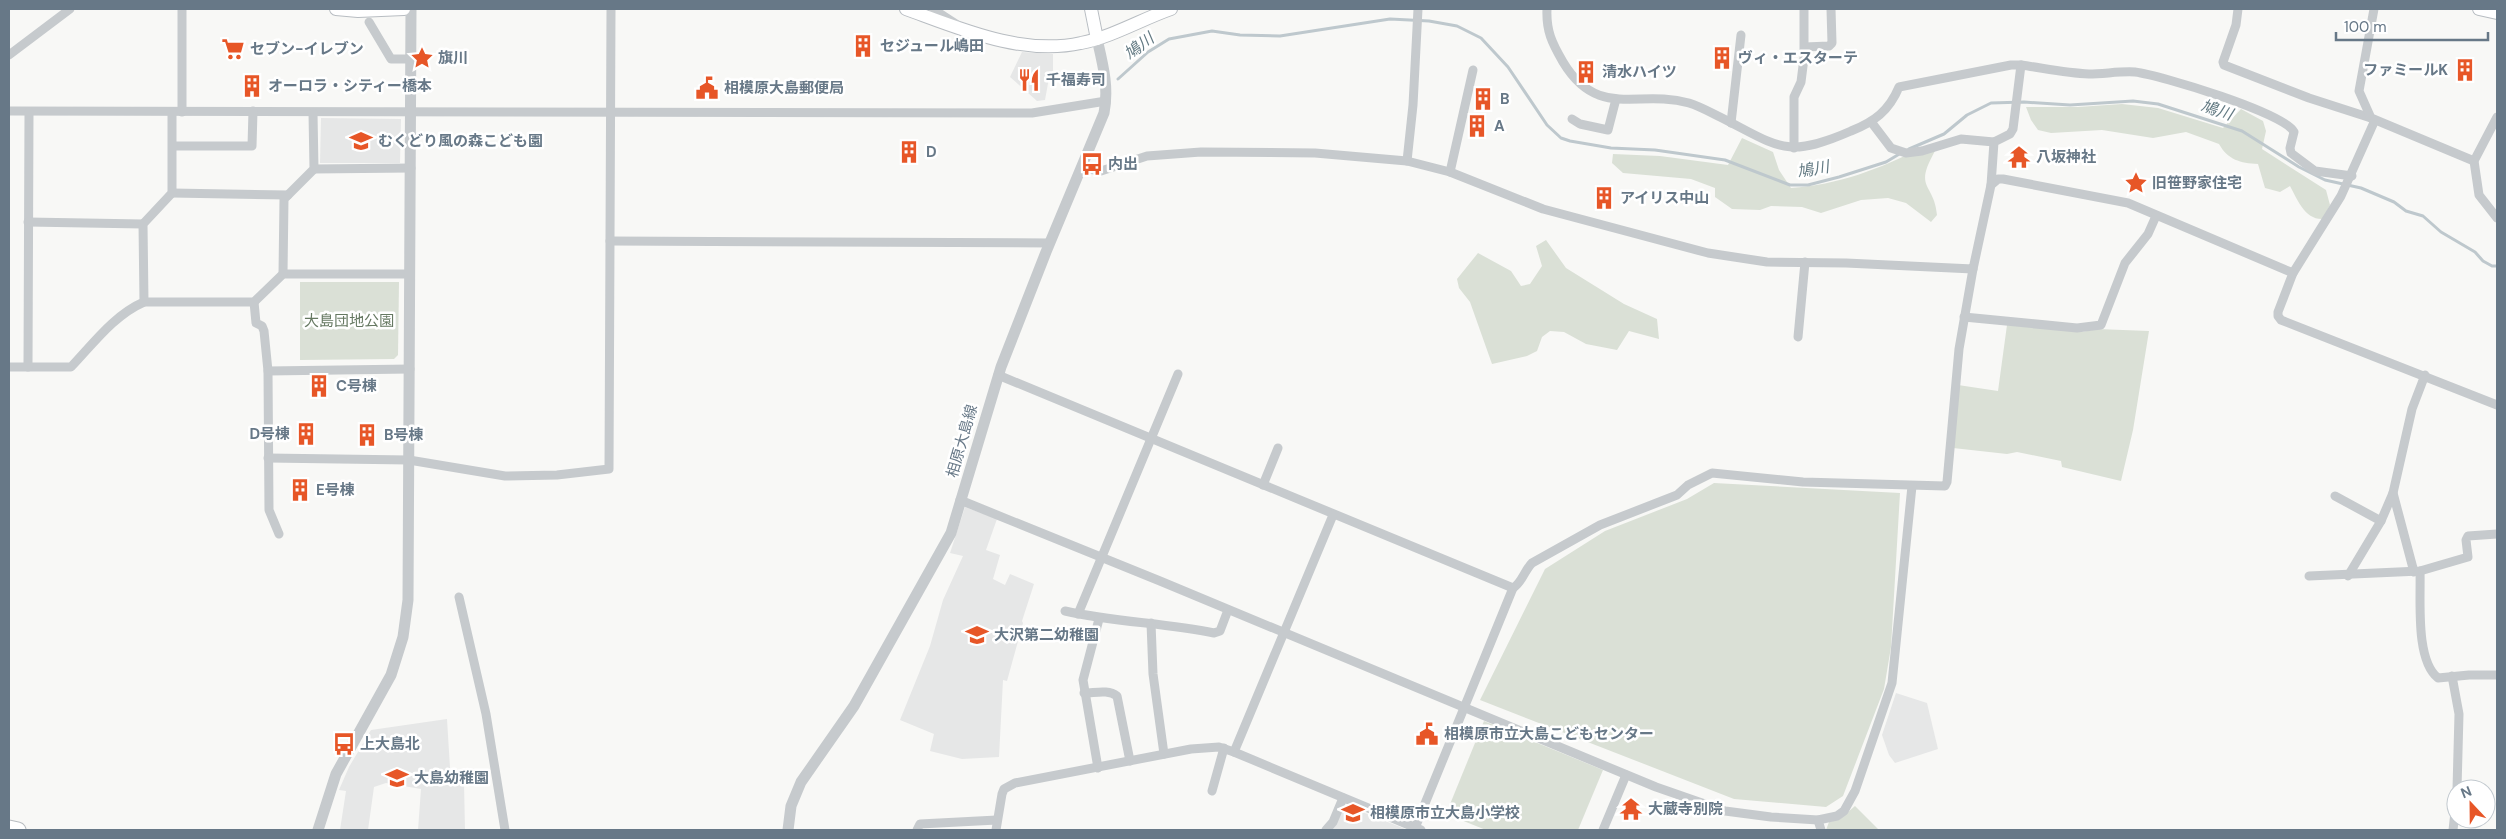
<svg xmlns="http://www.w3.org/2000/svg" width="2506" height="839" viewBox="0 0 2506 839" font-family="'DM Sans','Noto Sans JP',sans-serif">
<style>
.built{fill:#e6e7e7}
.green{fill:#dae0d6}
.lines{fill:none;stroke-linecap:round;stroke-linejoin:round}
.stream{stroke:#bec8cd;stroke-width:3}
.secondary-casing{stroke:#b8bdc2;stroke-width:14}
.primary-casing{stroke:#b9bdc1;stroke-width:17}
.minor{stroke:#c6cacd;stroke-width:9}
.tertiary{stroke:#c6cacd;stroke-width:11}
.secondary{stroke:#fff;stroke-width:12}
.primary{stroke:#fff;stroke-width:15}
.labels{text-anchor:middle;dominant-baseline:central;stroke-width:5;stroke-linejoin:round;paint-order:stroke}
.poi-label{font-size:15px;font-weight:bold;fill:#677887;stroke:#fff;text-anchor:start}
.park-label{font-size:15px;fill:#667962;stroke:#fff}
.street-label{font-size:15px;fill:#677887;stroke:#fff}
.water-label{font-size:16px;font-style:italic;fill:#637a83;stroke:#fff}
</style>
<rect width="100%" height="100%" fill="#f8f8f6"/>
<g class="built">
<path d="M1022 52 1053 54V74L1049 78 1045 100 1037 101 1010 77Z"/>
<path d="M321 118 401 119 400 163H320Z"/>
<path d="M965 507 997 519 986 550 1000 555 993 579 1005 585 1010 574 1034 584 1022 621 1023 623 1007 681 1003 680 999 757 962 759 930 751 934 734 900 720 930 646 943 600 963 556 950 553Z"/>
<path d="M1896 693 1927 703 1938 749 1895 763 1889 755 1882 735Z"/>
<path d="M447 719 451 784 464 783 465 830H418L421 789 386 783 374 787 368 830H340L346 791 339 790 349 767 371 730Z"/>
<path d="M1347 806 1408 830H1332L1344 807Z"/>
</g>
<g class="green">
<path d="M2122 104 2158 108 2223 128 2241 109 2263 121 2266 131 2262 149 2326 190 2330 205 2323 219C2305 220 2297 199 2290 186L2280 192 2265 188 2258 164C2240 163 2228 160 2219 144L2186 132 2153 138 2102 130 2051 133 2038 130 2031 120 2026 107H2078Z"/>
<path d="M1742 138 1773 152 1779 170 1791 188C1837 185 1881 169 1922 147L1935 151C1913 190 1934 182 1937 215L1931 222 1906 203 1888 198 1861 200 1821 213 1802 207 1771 206 1760 210 1732 209 1715 197V188L1691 179 1623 173 1612 163 1613 154 1660 156 1728 165Z"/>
<path d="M1546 240 1566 268 1624 304 1657 319 1659 339 1629 331 1617 350 1586 344 1564 332 1550 331 1542 337 1537 351 1527 356 1492 364 1470 302 1459 288 1457 279 1478 253 1511 271 1521 286 1530 284 1542 266 1536 246Z"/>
<path d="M300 282H399L398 355 394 359 300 360Z"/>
<path d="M2007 325 2082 332 2097 329 2149 331 2133 430 2121 481 2062 467 2061 461 2017 452 2007 454 1953 448 1958 385 1998 391Z"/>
<path d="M1714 483 1900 493 1891 647 1884 689 1843 796 1826 807 1734 799 1480 700 1545 569 1605 531 1687 499Z"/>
<path d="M1484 721 1603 770 1578 830H1486L1446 814Z"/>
<path d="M1855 806 1879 830H1826L1829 822 1840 819Z"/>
</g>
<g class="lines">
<g class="stream">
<path d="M1118 79 1148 52 1169 39 1212 31 1240 35 1280 36 1390 19 1429 21 1457 26 1481 38 1508 67 1547 125 1561 138 1570 141 1611 148 1655 150 1725 160 1790 185H1808L1839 177 1886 162 1901 153"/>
<path d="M1909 149 1944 134 1967 115 1991 103 2024 102 2070 105 2133 101 2158 104 2242 131 2299 167 2325 180 2361 188 2394 202 2406 211 2423 216 2441 232 2475 252 2483 261 2492 266H2497"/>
</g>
<defs>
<g id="secondary">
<path d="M336 9 358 11 404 9"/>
<path d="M906 9C961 29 1022 56 1081 43 1112 37 1142 19 1171 9"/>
<path d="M1091 9 1097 39"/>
<path d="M2479 9 2497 13"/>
</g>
<path id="primary" d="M9 828 18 830"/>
</defs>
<use href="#secondary" class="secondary-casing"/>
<use href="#primary" class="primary-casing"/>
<g class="minor">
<path d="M933 9 956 24"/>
<path d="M1547 9C1546 31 1552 43 1563 62 1598 120 1637 89 1689 103 1699 106 1710 112 1720 117 1778 146 1785 160 1851 131 1874 122 1889 111 1899 87L2011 65H2021C2043 68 2066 73 2089 74 2104 74 2120 71 2135 72 2160 75 2285 113 2294 132L2290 148 2291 153 2315 171 2352 176"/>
<path d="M2238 9 2236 25 2223 62 2224 65 2309 98 2371 118"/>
<path d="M2374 9 2359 91 2371 118 2474 161"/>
<path d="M369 22 391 59H411"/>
<path d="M1805 47 1829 46 1832 43 1831 9"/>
<path d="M9 55 70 9"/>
<path d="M9 111 1032 113 1106 101"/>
<path d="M29 112 28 367H71C93 344 114 315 144 302H254L283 274H410"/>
<path d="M182 112V9"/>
<path d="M2497 117 2474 161 2479 195 2497 218"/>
<path d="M1572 119 1580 124 1608 130 1616 99"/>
<path d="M1731 123 1741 35"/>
<path d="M1872 123 1891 148 1906 153 1922 151 1961 139 1994 142"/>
<path d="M173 146H252L253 111"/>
<path d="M1794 148V97L1801 82 1804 58V9"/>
<path d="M1407 161 1413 105 1418 9"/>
<path d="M1082 168 1101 171 1147 156 1201 152 1315 153 1407 161 1450 172 1543 209 1708 253 1767 262 1846 263 1973 269 1991 185 1998 179H2003L2128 203 2293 273 2278 312V316L2281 320 2497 405"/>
<path d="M314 169 411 168"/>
<path d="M1450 172 1473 70"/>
<path d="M1991 185 1994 142 2010 134 2013 129 2021 65"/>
<path d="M172 193 288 195"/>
<path d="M28 222 143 224"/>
<path d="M610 241 1050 243"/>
<path d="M2293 273 2341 196 2375 120"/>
<path d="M283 274 284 199 314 169 313 113"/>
<path d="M144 302 143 224 172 193V112"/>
<path d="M254 302 256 323 262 326 264 331 268 371 269 510 279 534"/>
<path d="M1964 317 2077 328 2101 325 2125 263 2148 234 2156 216"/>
<path d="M1798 337 1805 262"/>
<path d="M9 367H28"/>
<path d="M268 371 410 369"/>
<path d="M998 375 1513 588C1522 583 1524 571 1532 563L1600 525 1677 495 1688 485 1712 473 1803 482 1945 486 1947 482 1959 349 1973 269"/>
<path d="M268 458 409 460 505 476 557 475 609 469 611 9"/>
<path d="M1263 485 1278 448"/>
<path d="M2393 493 2414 572"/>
<path d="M2335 496 2381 521"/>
<path d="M960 500 1160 581 1656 787 1725 811 1771 817 1818 820 1837 816 1844 811 1855 791 1892 683 1912 486"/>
<path d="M1333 515 1234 752 1421 830"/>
<path d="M2420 571C2421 599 2415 660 2438 678L2469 675H2497"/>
<path d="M2309 576 2420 571 2468 557 2466 540 2468 536 2497 534"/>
<path d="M2348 576 2381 521 2393 493 2412 409 2425 375"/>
<path d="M459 597 486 714 505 830"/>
<path d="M1065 611C1114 622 1165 623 1214 633L1220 631 1228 610"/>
<path d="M1078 614 1178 374"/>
<path d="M1151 623 1153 674 1164 754"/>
<path d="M2452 676 2459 714 2457 789"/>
<path d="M1084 693C1095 693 1108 689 1117 696L1130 761"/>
<path d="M1098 768 1083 680 1099 619"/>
<path d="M1212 791 1224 748"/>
<path d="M1818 820 1821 830"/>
<path d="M1415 828 1513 588"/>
<path d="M917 830 920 824 997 820"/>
<path d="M996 830 1002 794 1004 789 1015 783 1191 749 1219 747 1234 752"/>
<path d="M1326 830 1333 822 1343 798"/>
<path d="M1603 830 1626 775"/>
<path d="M2453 830 2456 803"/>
</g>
<g class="tertiary">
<path d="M318 830 336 774 391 675 403 637 408 600 411 9"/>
<path d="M788 830 791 806 801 782 854 706 951 533 1001 367 1046 252 1104 113C1109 87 1103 65 1097 39"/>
</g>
<use href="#secondary" class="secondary"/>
<use href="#primary" class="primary"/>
</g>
<defs>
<symbol id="building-bare" viewBox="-9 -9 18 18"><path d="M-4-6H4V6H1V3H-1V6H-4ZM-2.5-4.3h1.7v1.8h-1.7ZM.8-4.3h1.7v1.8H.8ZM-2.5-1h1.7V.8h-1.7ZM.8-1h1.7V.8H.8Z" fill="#e75627" stroke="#fff" stroke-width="2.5" paint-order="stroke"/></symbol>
<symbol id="supermarket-bare" viewBox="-9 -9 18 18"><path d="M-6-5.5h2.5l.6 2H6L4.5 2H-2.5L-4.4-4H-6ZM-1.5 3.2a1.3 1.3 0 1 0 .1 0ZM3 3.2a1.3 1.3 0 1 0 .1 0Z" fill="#e75627" stroke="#fff" stroke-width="2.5" paint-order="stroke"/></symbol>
<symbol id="sight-bare" viewBox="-9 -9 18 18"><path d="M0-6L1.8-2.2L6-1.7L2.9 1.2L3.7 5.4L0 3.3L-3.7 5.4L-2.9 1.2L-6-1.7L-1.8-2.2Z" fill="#e75627" stroke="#fff" stroke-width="2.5" paint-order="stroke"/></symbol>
<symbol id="restaurant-bare" viewBox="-9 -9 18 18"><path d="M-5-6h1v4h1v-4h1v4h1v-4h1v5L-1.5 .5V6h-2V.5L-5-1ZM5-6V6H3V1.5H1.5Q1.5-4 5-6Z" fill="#e75627" stroke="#fff" stroke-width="2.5" paint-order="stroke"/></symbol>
<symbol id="civic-bare" viewBox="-9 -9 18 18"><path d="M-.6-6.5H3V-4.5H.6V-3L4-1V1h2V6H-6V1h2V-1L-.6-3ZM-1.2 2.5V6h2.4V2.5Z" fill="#e75627" stroke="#fff" stroke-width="2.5" paint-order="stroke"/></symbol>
<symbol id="school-bare" viewBox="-9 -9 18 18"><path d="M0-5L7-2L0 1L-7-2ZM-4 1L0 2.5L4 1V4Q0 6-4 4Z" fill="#e75627" stroke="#fff" stroke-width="2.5" paint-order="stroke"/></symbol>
<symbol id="temple-bare" viewBox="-9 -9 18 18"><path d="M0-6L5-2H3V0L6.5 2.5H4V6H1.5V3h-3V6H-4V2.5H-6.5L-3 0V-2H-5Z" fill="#e75627" stroke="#fff" stroke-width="2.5" paint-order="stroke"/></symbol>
<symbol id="bus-bare" viewBox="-9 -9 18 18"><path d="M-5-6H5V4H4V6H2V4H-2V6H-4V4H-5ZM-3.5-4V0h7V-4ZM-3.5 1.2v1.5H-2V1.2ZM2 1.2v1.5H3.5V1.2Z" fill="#e75627" stroke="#fff" stroke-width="2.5" paint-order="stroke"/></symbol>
</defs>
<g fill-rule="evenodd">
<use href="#building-bare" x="847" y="30" width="32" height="32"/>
<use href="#supermarket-bare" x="217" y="33" width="32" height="32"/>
<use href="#sight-bare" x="406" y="42" width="32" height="32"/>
<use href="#building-bare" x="1706" y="42" width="32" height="32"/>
<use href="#building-bare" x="2449" y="54" width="32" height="32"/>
<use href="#building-bare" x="1570" y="56" width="32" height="32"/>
<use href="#restaurant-bare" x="1013" y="64" width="32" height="32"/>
<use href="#building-bare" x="236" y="70" width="32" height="32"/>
<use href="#civic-bare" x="691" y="72" width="32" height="32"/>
<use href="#building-bare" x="1467" y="83" width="32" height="32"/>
<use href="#building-bare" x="1461" y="110" width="32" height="32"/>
<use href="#school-bare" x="345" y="125" width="32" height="32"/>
<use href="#building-bare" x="893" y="136" width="32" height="32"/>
<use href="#temple-bare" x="2003" y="141" width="32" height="32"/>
<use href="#bus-bare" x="1076" y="148" width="32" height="32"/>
<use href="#sight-bare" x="2120" y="167" width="32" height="32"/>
<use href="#building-bare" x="1588" y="182" width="32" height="32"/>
<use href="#building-bare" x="303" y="370" width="32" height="32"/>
<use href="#building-bare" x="290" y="418" width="32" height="32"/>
<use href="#building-bare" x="351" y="419" width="32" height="32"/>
<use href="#building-bare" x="284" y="474" width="32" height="32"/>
<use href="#school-bare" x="961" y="619" width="32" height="32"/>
<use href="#civic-bare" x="1411" y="718" width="32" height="32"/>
<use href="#bus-bare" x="328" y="728" width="32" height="32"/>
<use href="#school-bare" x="381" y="762" width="32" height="32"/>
<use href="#temple-bare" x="1615" y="793" width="32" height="32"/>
<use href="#school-bare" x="1337" y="797" width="32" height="32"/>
</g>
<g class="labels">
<g class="poi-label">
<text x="880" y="46">セジュール嶋田</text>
<text x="250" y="49">セブン-イレブン</text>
<text x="438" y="58">旗川</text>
<text x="1738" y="58">ヴィ・エスターテ</text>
<text x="2448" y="70" text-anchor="end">ファミールK</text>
<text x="1602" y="72">清水ハイツ</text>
<text x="1046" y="80">千福寿司</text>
<text x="268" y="86">オーロラ・シティー橋本</text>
<text x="724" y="88">相模原大島郵便局</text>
<text x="1500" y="99">B</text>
<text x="1494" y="126">A</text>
<text x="378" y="141">むくどり風の森こども園</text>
<text x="926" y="152">D</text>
<text x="2036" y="157">八坂神社</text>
<text x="1108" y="164">内出</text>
<text x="2152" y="183">旧笹野家住宅</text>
<text x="1620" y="198">アイリス中山</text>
<text x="336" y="386">C号棟</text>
<text x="290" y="434" text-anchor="end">D号棟</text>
<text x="384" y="435">B号棟</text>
<text x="316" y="490">E号棟</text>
<text x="994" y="635">大沢第二幼稚園</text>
<text x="1444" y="734">相模原市立大島こどもセンター</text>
<text x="360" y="744">上大島北</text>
<text x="414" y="778">大島幼稚園</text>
<text x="1648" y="809">大蔵寺別院</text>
<text x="1370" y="813">相模原市立大島小学校</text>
</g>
<g class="park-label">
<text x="349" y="321">大島団地公園</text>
</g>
<g class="street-label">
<text transform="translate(962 441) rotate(-74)">相原大島線</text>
</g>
<g class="water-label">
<text transform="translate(1139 46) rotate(-37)">鳩川</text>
<text transform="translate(2217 110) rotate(18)">鳩川</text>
<text transform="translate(1813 169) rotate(-10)">鳩川</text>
</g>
</g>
<rect width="2506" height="839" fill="none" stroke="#677887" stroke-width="20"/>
<g transform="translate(2471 804) rotate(338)"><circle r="24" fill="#ffffff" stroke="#c2c9cf"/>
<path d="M0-4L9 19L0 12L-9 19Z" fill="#e75627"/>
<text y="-8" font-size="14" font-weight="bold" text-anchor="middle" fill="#677887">N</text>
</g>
<path d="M2336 32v8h152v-8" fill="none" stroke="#677887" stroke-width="2.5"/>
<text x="2344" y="32" font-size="15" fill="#677887" stroke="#ffffff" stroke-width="4" paint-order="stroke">100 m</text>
</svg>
